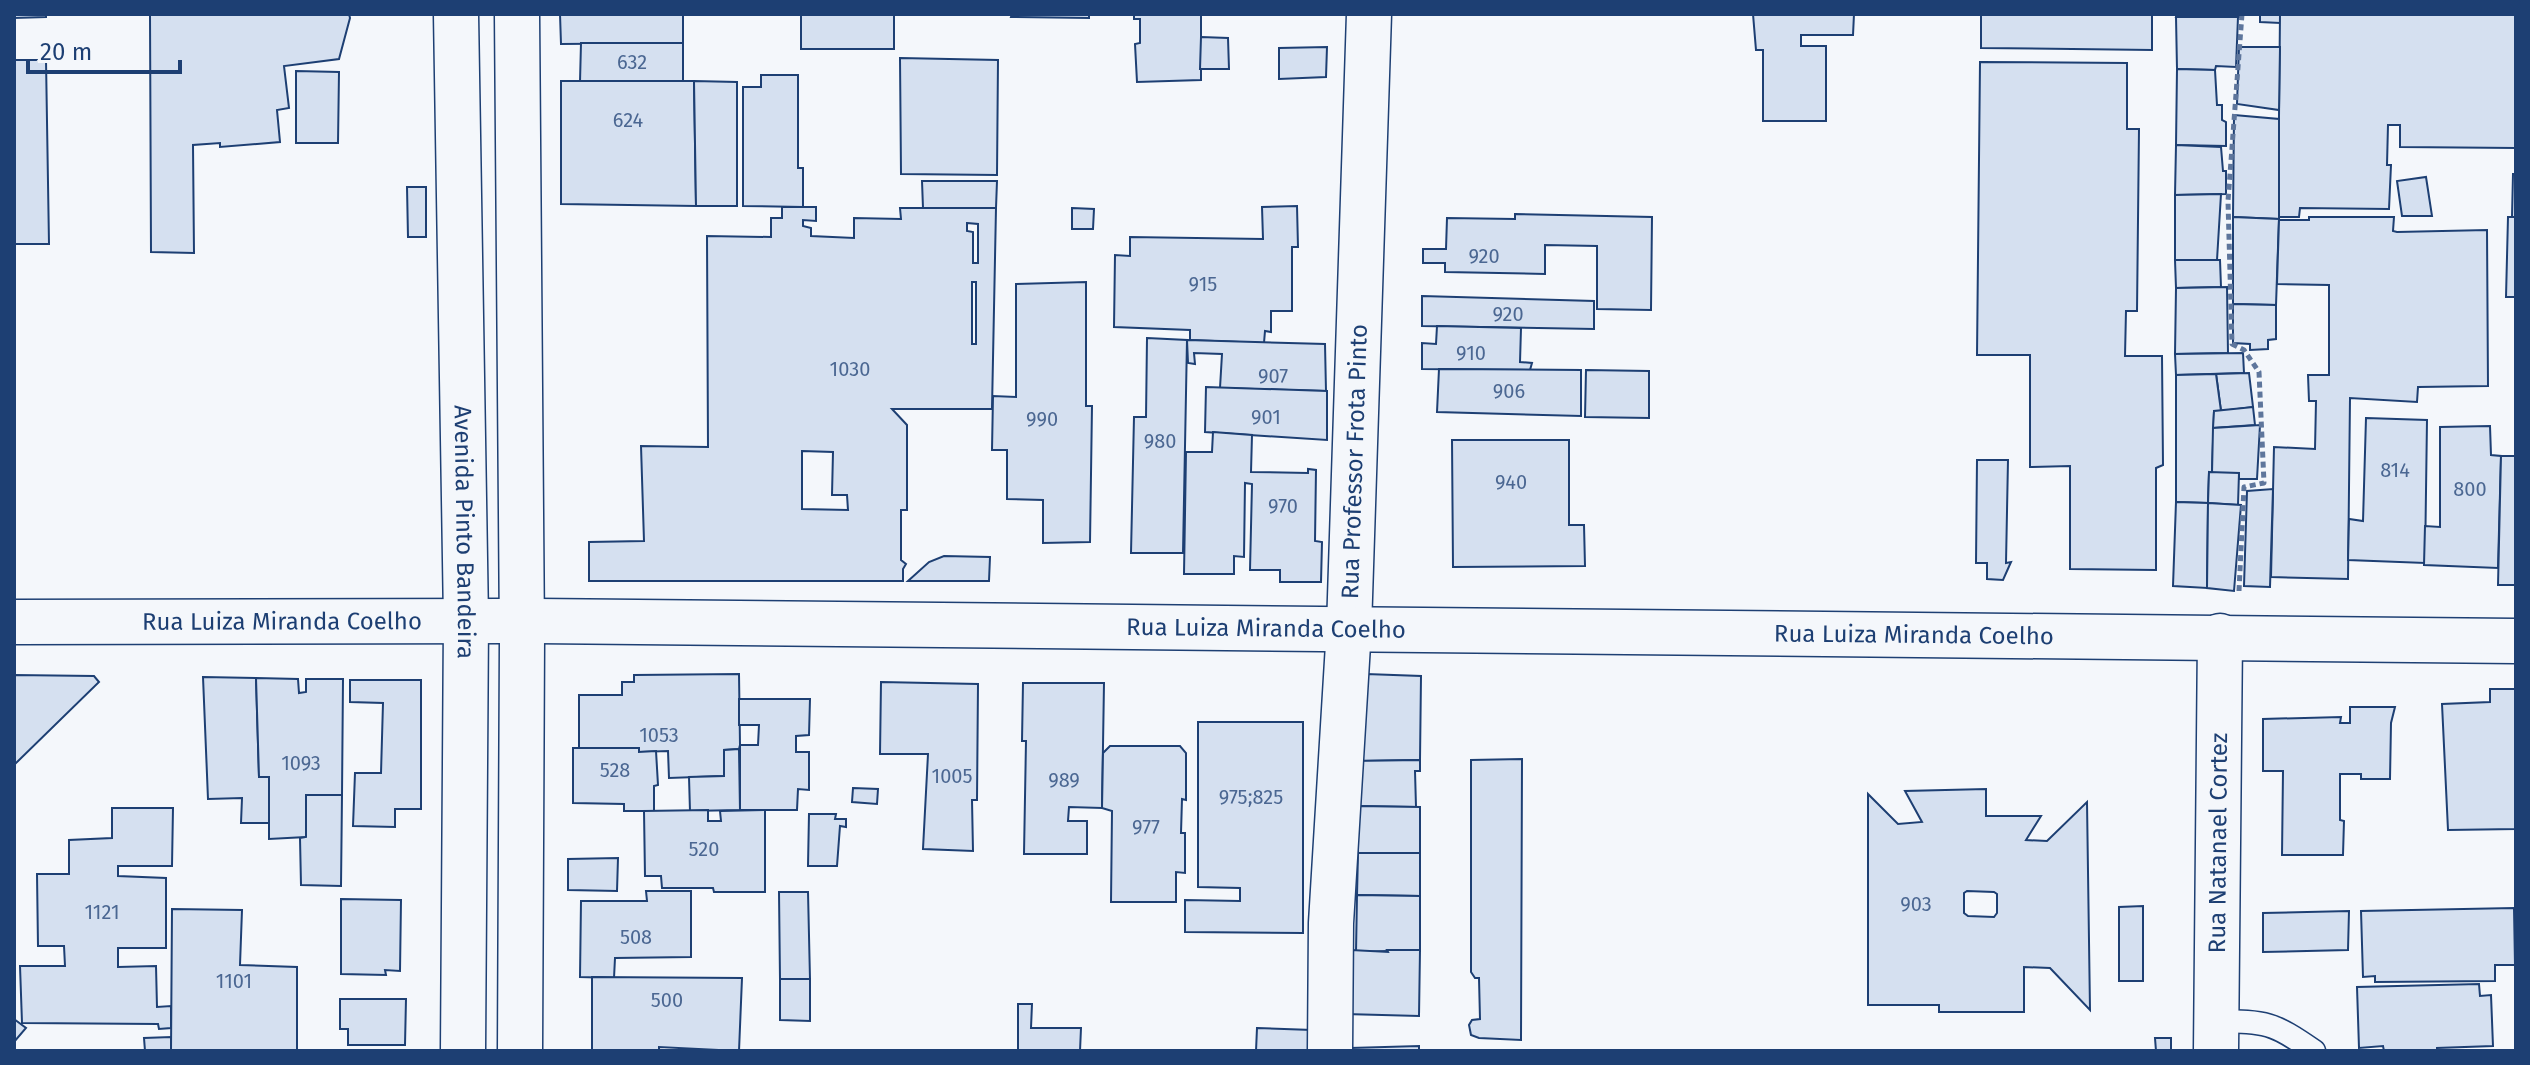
<svg xmlns="http://www.w3.org/2000/svg" width="2530" height="1065" viewBox="0 0 2530 1065" font-family="'Fira Sans',sans-serif">
<style>
.building{fill:#d5e0f0;stroke:#1d3f73;stroke-width:2;fill-rule:evenodd}
.lines{fill:none;stroke-linecap:round;stroke-linejoin:round}
.service-casing{stroke:#1d3f73;stroke-width:25}
.minor-casing{stroke:#1d3f73;stroke-width:47}
.tertiary-casing{stroke:#1d3f73;stroke-width:47}
.secondary-casing{stroke:#1d3f73;stroke-width:47}
.path{stroke:#5e769c;stroke-width:5;stroke-dasharray:6 4;stroke-linecap:butt}
.service{stroke:#f4f7fb;stroke-width:22}
.minor{stroke:#f4f7fb;stroke-width:44}
.tertiary{stroke:#f4f7fb;stroke-width:44}
.secondary{stroke:#f4f7fb;stroke-width:44}
.labels{text-anchor:middle;dominant-baseline:central;stroke-width:6;stroke-linejoin:round;paint-order:stroke}
.number-label{font-size:20px;fill:#4b6792}
.street-label{font-size:24px;fill:#1d3f73;stroke:#f4f7fb}
</style>
<rect width="100%" height="100%" fill="#f4f7fb"/>
<g class="building">
<path d="M14 14H46V17L14 18Z"/>
<path d="M150 14H349L350 18 339 59 284 66 289 108 277 110 280 142 220 147V143L193 145 194 253 151 252Z"/>
<path d="M560 14H683V43L561 44Z"/>
<rect x="801" y="14" width="93" height="35"/>
<path d="M1012 14H1089V18L1011 17Z"/>
<path d="M1134 14H1201V80L1137 82 1135 44 1140 43V19H1134Z"/>
<path d="M1753 14H1854L1853 35H1801V46H1826V121H1763V50H1756Z"/>
<path d="M1981 14H2152V50L1981 48Z"/>
<path d="M2177 14H2240L2239 17H2176Z"/>
<path d="M2260 14H2280V23L2260 22Z"/>
<path d="M2280 14H2516V148L2400 147V125H2388L2387 165H2391L2389 209 2300 208 2299 217H2278Z"/>
<path d="M2176 17H2238L2236 67 2216 66 2215 70 2177 69Z"/>
<path d="M1201 37 1228 38 1229 69H1200Z"/>
<path d="M581 43H683V82H580Z"/>
<path d="M1327 47 1326 77 1279 79V48Z"/>
<path d="M2239 47H2280L2279 110 2237 104Z"/>
<path d="M900 58 998 60 997 175 901 174Z"/>
<path d="M14 60H46L49 244H14Z"/>
<path d="M1980 62 2127 63V129H2139L2137 311H2126L2125 356H2162L2163 465 2156 468V570L2070 569V466L2030 467V355H1977Z"/>
<path d="M2177 69 2215 70 2217 105H2222V120L2226 122V146L2176 145Z"/>
<path d="M296 71 339 72 338 143H296Z"/>
<path d="M761 75H798V168H803V207L743 206V87H761Z"/>
<path d="M561 81H694L696 206 561 204Z"/>
<path d="M694 81 737 82V206H696Z"/>
<path d="M2234 115 2279 119V219L2233 217Z"/>
<path d="M2176 145 2221 147 2223 171H2226V194L2175 195Z"/>
<path d="M2513 174H2516V217H2512Z"/>
<path d="M2426 177 2432 216H2402L2397 181Z"/>
<path d="M922 181H997L996 208H923Z"/>
<path d="M407 187H426V237H408Z"/>
<path d="M2221 194 2217 260H2175V195Z"/>
<path d="M1297 206 1298 247H1292V311H1271V332L1265 331 1264 343 1190 340V330L1114 327 1115 255 1130 256V237L1263 239 1262 207Z"/>
<path d="M782 207H816V221L803 220V226L811 228V236L854 238V218L901 219 900 208H996L992 409H892L907 425V510H901V560L906 564 903 569V581H589V542L644 541 641 446 708 447 707 236 771 237V218H782ZM967 223 978 224V263H973V232L967 231ZM972 282H976V344H972ZM802 451 833 452 832 495H847L848 510 802 509Z"/>
<path d="M1072 208 1094 209 1093 229H1072Z"/>
<path d="M1515 214 1652 217 1651 310 1597 309V246L1545 245V274L1445 272V263H1423V249H1446L1447 218 1515 219Z"/>
<path d="M2233 217 2279 219 2276 305 2233 304Z"/>
<path d="M2309 217H2394L2393 231 2397 232 2487 230 2488 386 2418 387 2417 402 2350 398 2348 579 2271 577 2274 447 2315 449 2316 401H2309L2308 375H2329V285L2277 284 2279 220H2309Z"/>
<path d="M2508 217H2516V297H2506Z"/>
<path d="M2175 260H2220L2221 287 2176 288Z"/>
<path d="M1086 282V406H1092L1090 542 1043 543V500L1007 499V450H992L993 396 1016 397V284Z"/>
<path d="M2227 287 2228 353 2175 354 2176 288Z"/>
<path d="M1422 296 1594 301V329L1422 326Z"/>
<path d="M2233 304 2276 305V339L2268 340V349L2250 350V344L2233 343Z"/>
<path d="M1437 326 1521 328 1520 362 1532 363 1530 370 1422 369V343L1436 344Z"/>
<path d="M1147 338 1187 340 1183 553H1131L1134 417H1146Z"/>
<path d="M1187 340 1325 344 1326 391 1220 388 1222 354 1194 353 1195 364 1188 363Z"/>
<path d="M2243 353 2244 373 2176 375 2175 354Z"/>
<path d="M1439 369 1581 370V416L1437 412Z"/>
<path d="M1586 370 1649 371V418L1585 417Z"/>
<path d="M2249 373 2253 407 2221 411 2216 374Z"/>
<path d="M2216 374 2221 411H2214L2212 473 2209 472 2208 503 2176 502V375Z"/>
<path d="M1206 387 1327 391V440L1205 432Z"/>
<path d="M2253 407 2255 425 2213 428 2214 411Z"/>
<path d="M2366 418 2427 420 2425 563 2348 560 2349 519 2363 521Z"/>
<path d="M2260 425 2257 479H2239V473H2212L2213 428Z"/>
<path d="M2490 426 2491 455 2501 456 2498 568 2424 565 2425 526 2440 527V427Z"/>
<path d="M1213 432 1252 435 1251 472 1308 473V469L1316 470 1315 541 1322 542 1321 582H1280V570H1250L1252 484 1245 483 1244 557 1234 556V574H1184L1186 452H1212Z"/>
<path d="M1452 440H1569V525H1584L1585 566 1453 567Z"/>
<path d="M2501 456H2516V585H2498Z"/>
<path d="M1977 460H2008L2006 563 2011 562 2003 580 1987 579V563H1976Z"/>
<path d="M2209 472 2239 473 2238 505 2208 503Z"/>
<path d="M2273 489 2270 587 2244 586 2247 491Z"/>
<path d="M2176 502 2208 503 2207 588 2173 586Z"/>
<path d="M2208 503 2241 505 2234 591 2207 588Z"/>
<path d="M944 556 990 557 989 581H908L929 562Z"/>
<path d="M739 674 740 745 739 749 724 750V776L669 778 668 751 639 752V748L579 749V695H622V682H634V675Z"/>
<path d="M1366 674 1421 676 1420 760 1361 761Z"/>
<path d="M14 675 94 676 99 682 14 765Z"/>
<path d="M203 677 256 678 259 777H269V823H241L242 798 208 799Z"/>
<path d="M256 678 298 679 299 693 306 692V679H343L342 795H306V837L269 839V777H259Z"/>
<path d="M350 680H421V809H395V827L353 826 355 773H381L383 703 350 702Z"/>
<path d="M881 682 978 684 977 800H972L973 851 923 849 928 754H880Z"/>
<path d="M1023 683H1104L1102 808 1069 807 1068 821H1087V854H1024L1026 741H1022Z"/>
<path d="M2490 689H2516V829L2448 830 2442 704 2490 702Z"/>
<path d="M739 699H810L809 735 796 736V752H809V790L798 789 797 810H740V745H758L759 725H739Z"/>
<path d="M2350 707H2395L2391 723 2390 779H2361V774H2340V820L2344 821 2343 855H2282L2283 771H2263V719L2341 717 2340 723H2350Z"/>
<path d="M1198 722H1303V933L1185 932V900L1240 901V888L1198 887Z"/>
<path d="M1110 746H1180L1186 753V800L1182 799 1181 833H1185V873L1176 872V902H1111L1112 811 1102 808 1103 753Z"/>
<path d="M573 748H639V752L656 751 658 785 654 786V811H624V804L573 803Z"/>
<path d="M739 749 740 810 690 811 689 777 724 776V750Z"/>
<path d="M1522 759 1521 1040 1479 1038 1471 1035 1469 1025 1472 1020 1480 1019 1479 978H1475L1471 972V760Z"/>
<path d="M1420 760V771H1415L1416 807 1350 806 1351 761Z"/>
<path d="M853 788 878 789 877 804 852 802Z"/>
<path d="M1986 789V816H2041L2026 840 2047 841 2087 802 2090 1010 2050 968 2024 967V1012H1939V1005H1868V794L1898 824 1922 822 1905 791ZM1967 891 1994 892 1997 894V913L1994 917 1968 916 1964 913V893Z"/>
<path d="M306 795H342L341 886 301 885 300 838 306 837Z"/>
<path d="M1358 806 1420 807V853H1358Z"/>
<path d="M112 808H173L172 866H118V876L166 878V948H118V967L156 966 157 1007 171 1006V1028L159 1029 158 1024 22 1023 20 966H65L64 946H38L37 874H69V840L112 838Z"/>
<path d="M708 810V821H721L720 811 765 810V892H714L713 888H662L661 876H645L644 811Z"/>
<path d="M809 814H836L835 819H846V827L840 826 837 866H808Z"/>
<path d="M1358 853H1420V896L1357 895Z"/>
<path d="M618 858 617 891 568 890V859Z"/>
<path d="M646 891H691V957L615 958 614 978 580 977 581 901H647Z"/>
<path d="M779 892H808L810 979H780Z"/>
<path d="M1357 895 1420 896V950L1356 952Z"/>
<path d="M341 899 401 900 400 971 385 970 386 975 341 974Z"/>
<path d="M2143 906V981H2119V907Z"/>
<path d="M2514 908 2515 965H2495V981L2375 982V976L2363 977 2361 911Z"/>
<path d="M172 909 242 910 240 965 297 967V1051H171Z"/>
<path d="M2349 911 2348 950 2263 952V913Z"/>
<path d="M1351 950 1388 952 1387 950H1420L1419 1016 1345 1014Z"/>
<path d="M592 977 742 978 739 1051 659 1047V1051H592Z"/>
<path d="M780 979H810V1021L780 1020Z"/>
<path d="M2479 984 2480 996 2491 995 2493 1046 2437 1048V1051H2384L2383 1046 2359 1048 2357 987Z"/>
<path d="M340 999H406L405 1045H348V1029H340Z"/>
<path d="M1018 1004H1032L1031 1028H1081L1080 1051H1018Z"/>
<path d="M14 1019 26 1028 14 1042Z"/>
<path d="M1257 1028 1312 1030V1051H1256Z"/>
<path d="M171 1037V1051H145L144 1038Z"/>
<path d="M2155 1038H2171V1051H2156Z"/>
<path d="M1419 1046V1051H1344L1350 1048Z"/>
</g>
<g class="lines">
<defs>
<path id="service" d="M2216 1021C2267 1022 2272 1022 2314 1051"/>
<g id="minor">
<path id="s1" d="M1330 1051 1331 923 1349 628 1369 14"/>
<path id="s2" d="M2216 1051 2220 636"/>
</g>
<g id="tertiary">
<path id="s3" d="M14 622 537 621 2516 641"/>
</g>
<g id="secondary">
<path id="s4" d="M456 14 466 620 463 1051"/>
<path d="M517 14 522 638 520 1051"/>
</g>
</defs>
<use href="#service" class="service-casing"/>
<use href="#minor" class="minor-casing"/>
<use href="#tertiary" class="tertiary-casing"/>
<use href="#secondary" class="secondary-casing"/>
<path class="path" d="M2239 591 2244 487 2264 483 2259 372 2244 350 2232 344 2228 201 2242 14"/>
<use href="#service" class="service"/>
<use href="#minor" class="minor"/>
<use href="#tertiary" class="tertiary"/>
<use href="#secondary" class="secondary"/>
</g>
<g class="labels">
<g class="number-label">
<text x="632" y="62">632</text>
<text x="628" y="120">624</text>
<text x="1484" y="256">920</text>
<text x="1203" y="284">915</text>
<text x="1508" y="314">920</text>
<text x="1471" y="353">910</text>
<text x="850" y="369">1030</text>
<text x="1273" y="376">907</text>
<text x="1509" y="391">906</text>
<text x="1266" y="417">901</text>
<text x="1042" y="419">990</text>
<text x="1160" y="441">980</text>
<text x="2395" y="470">814</text>
<text x="1511" y="482">940</text>
<text x="2470" y="489">800</text>
<text x="1283" y="506">970</text>
<text x="659" y="735">1053</text>
<text x="301" y="763">1093</text>
<text x="615" y="770">528</text>
<text x="952" y="776">1005</text>
<text x="1064" y="780">989</text>
<text x="1251" y="797">975;825</text>
<text x="1146" y="827">977</text>
<text x="704" y="849">520</text>
<text x="1916" y="904">903</text>
<text x="102" y="912">1121</text>
<text x="636" y="937">508</text>
<text x="234" y="981">1101</text>
<text x="667" y="1000">500</text>
</g>
<g class="street-label">
<text stroke="none"><textPath href="#s1" startOffset="590">Rua Professor Frota Pinto</textPath></text>
<text stroke="none"><textPath href="#s4" startOffset="518">Avenida Pinto Bandeira</textPath></text>
<text stroke="none"><textPath href="#s3" startOffset="268">Rua Luiza Miranda Coelho</textPath></text>
<text stroke="none"><textPath href="#s3" startOffset="1252">Rua Luiza Miranda Coelho</textPath></text>
<text stroke="none"><textPath href="#s3" startOffset="1900">Rua Luiza Miranda Coelho</textPath></text>
<text stroke="none"><textPath href="#s2" startOffset="208">Rua Natanael Cortez</textPath></text>
</g>
</g>
<rect width="2530" height="1065" fill="none" stroke="#1d3f73" stroke-width="32"/>
<path d="M28 60v12h152v-12" fill="none" stroke="#1d3f73" stroke-width="4"/>
<text x="40" y="60" font-size="24" fill="#1d3f73" stroke="#f4f7fb" stroke-width="6" paint-order="stroke">20 m</text>
</svg>
